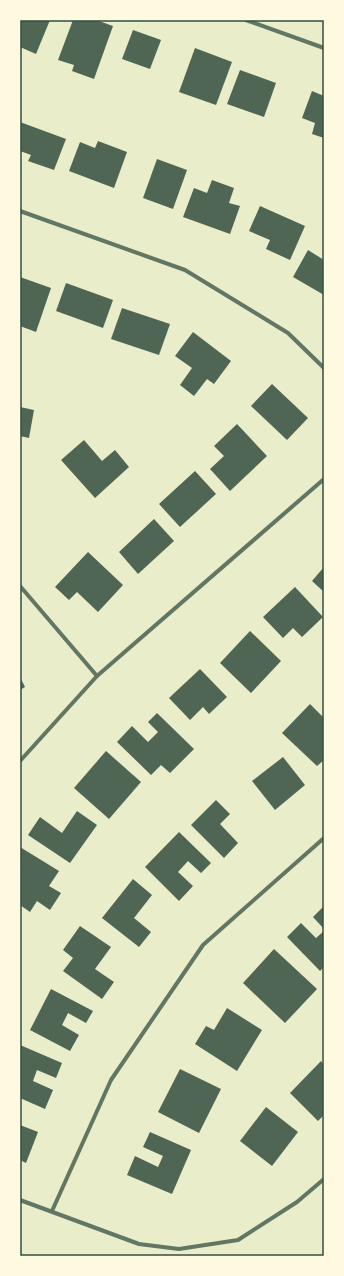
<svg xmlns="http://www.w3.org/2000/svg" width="344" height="1276" viewBox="0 0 344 1276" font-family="'Sofia Sans Condensed',sans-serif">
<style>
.building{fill:#4f6655}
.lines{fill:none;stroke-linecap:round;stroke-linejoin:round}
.minor{stroke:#617663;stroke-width:4}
.neatline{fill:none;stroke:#344e41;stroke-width:1.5}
</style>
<rect width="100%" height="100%" fill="#e9edc9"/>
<g class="building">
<path d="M20 20H50L36 54 20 47Z"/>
<path d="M73 20H96L113 26 94 79 72 71 74 65 58 60Z"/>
<path d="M133 30 161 40 150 69 122 59Z"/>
<path d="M195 48 232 62 216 105 179 92Z"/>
<path d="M240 70 276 83 264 117 227 104Z"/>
<path d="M312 91 324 96V138L312 134 315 123 302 118Z"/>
<path d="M20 122 66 139 54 170 28 161 31 155 20 151Z"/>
<path d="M98 141 127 152 114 188 69 171 80 142 95 148Z"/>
<path d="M157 159 187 170 173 209 143 198Z"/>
<path d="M212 180 234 188 229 203 240 206 230 234 183 217 194 188 207 193Z"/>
<path d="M260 206 305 226 290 260 266 249 270 240 249 231Z"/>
<path d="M308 250 324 260V295L293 277Z"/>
<path d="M20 277 51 288 36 332 20 326Z"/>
<path d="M66 283 113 300 103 328 56 311Z"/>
<path d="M122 308 170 324 159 355 111 339Z"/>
<path d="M193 332 231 361 214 384 207 379 194 396 180 385 192 368 175 356Z"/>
<path d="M272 384 308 418 287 440 251 406Z"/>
<path d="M20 407 34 410 29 438 20 436Z"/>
<path d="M237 424 267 456 230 491 210 469 224 456 214 446Z"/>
<path d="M84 440 102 461 115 450 129 467 95 498 61 460Z"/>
<path d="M195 471 216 494 180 527 159 504Z"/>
<path d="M154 519 174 541 138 574 119 552Z"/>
<path d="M88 552 123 585 98 612 77 592 69 600 55 587Z"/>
<path d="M324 567V592L312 581Z"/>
<path d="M295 587 323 617 302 637 293 628 283 638 263 617Z"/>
<path d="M250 631 281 661 251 693 220 663Z"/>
<path d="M200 669 227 697 209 714 203 707 190 720 169 698Z"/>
<path d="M20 677 25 687 20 690Z"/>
<path d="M310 704 324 718V760L317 766 282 733Z"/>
<path d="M157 713 194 749 170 773 161 765 151 775 117 742 132 726 148 742 158 732 148 722Z"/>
<path d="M106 751 141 782 109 819 74 788Z"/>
<path d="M283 757 305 785 275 810 252 781Z"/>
<path d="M216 800 230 814 220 824 238 843 224 858 191 825Z"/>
<path d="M77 811 97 825 70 863 28 835 40 817 62 833Z"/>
<path d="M179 832 211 863 201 873 188 861 178 872 193 886 179 901 145 867Z"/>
<path d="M20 847 59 871 49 886 61 893 50 910 37 901 30 912 20 905Z"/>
<path d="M133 879 152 895 134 918 151 932 139 947 102 918Z"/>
<path d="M324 906V929L313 917Z"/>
<path d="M301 923 316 938 324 931V967L320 971 287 937Z"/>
<path d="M80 926 111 947 95 969 114 982 102 999 63 971 73 958 63 950Z"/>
<path d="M274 949 317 989 285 1023 243 983Z"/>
<path d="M51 989 93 1011 86 1023 68 1013 62 1025 79 1035 70 1051 30 1030Z"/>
<path d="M227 1008 262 1030 237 1071 195 1044 206 1026 214 1030Z"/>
<path d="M20 1045 62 1063 56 1078 37 1070 33 1081 53 1090 45 1109 20 1098Z"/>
<path d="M321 1061 324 1065V1115L318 1121 290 1093Z"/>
<path d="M180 1069 221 1089 199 1133 158 1112Z"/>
<path d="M266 1107 298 1132 272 1166 240 1141Z"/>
<path d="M20 1125 38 1132 26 1163 20 1160Z"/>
<path d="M150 1132 191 1150 172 1194 127 1175 135 1156 158 1167 163 1156 143 1147Z"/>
</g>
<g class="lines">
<g class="minor">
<path d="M246 20 324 48"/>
<path d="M20 211 185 270 288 333 324 368"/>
<path d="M20 586 97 676"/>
<path d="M20 761 97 676 324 479"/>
<path d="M20 1200 139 1244 179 1249 238 1240 297 1202 324 1179"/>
<path d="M52 1211 111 1080 203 945 324 838"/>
</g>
</g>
<rect width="344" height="1276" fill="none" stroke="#fefae0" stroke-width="42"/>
<rect x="21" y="21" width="302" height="1234" class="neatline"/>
</svg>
